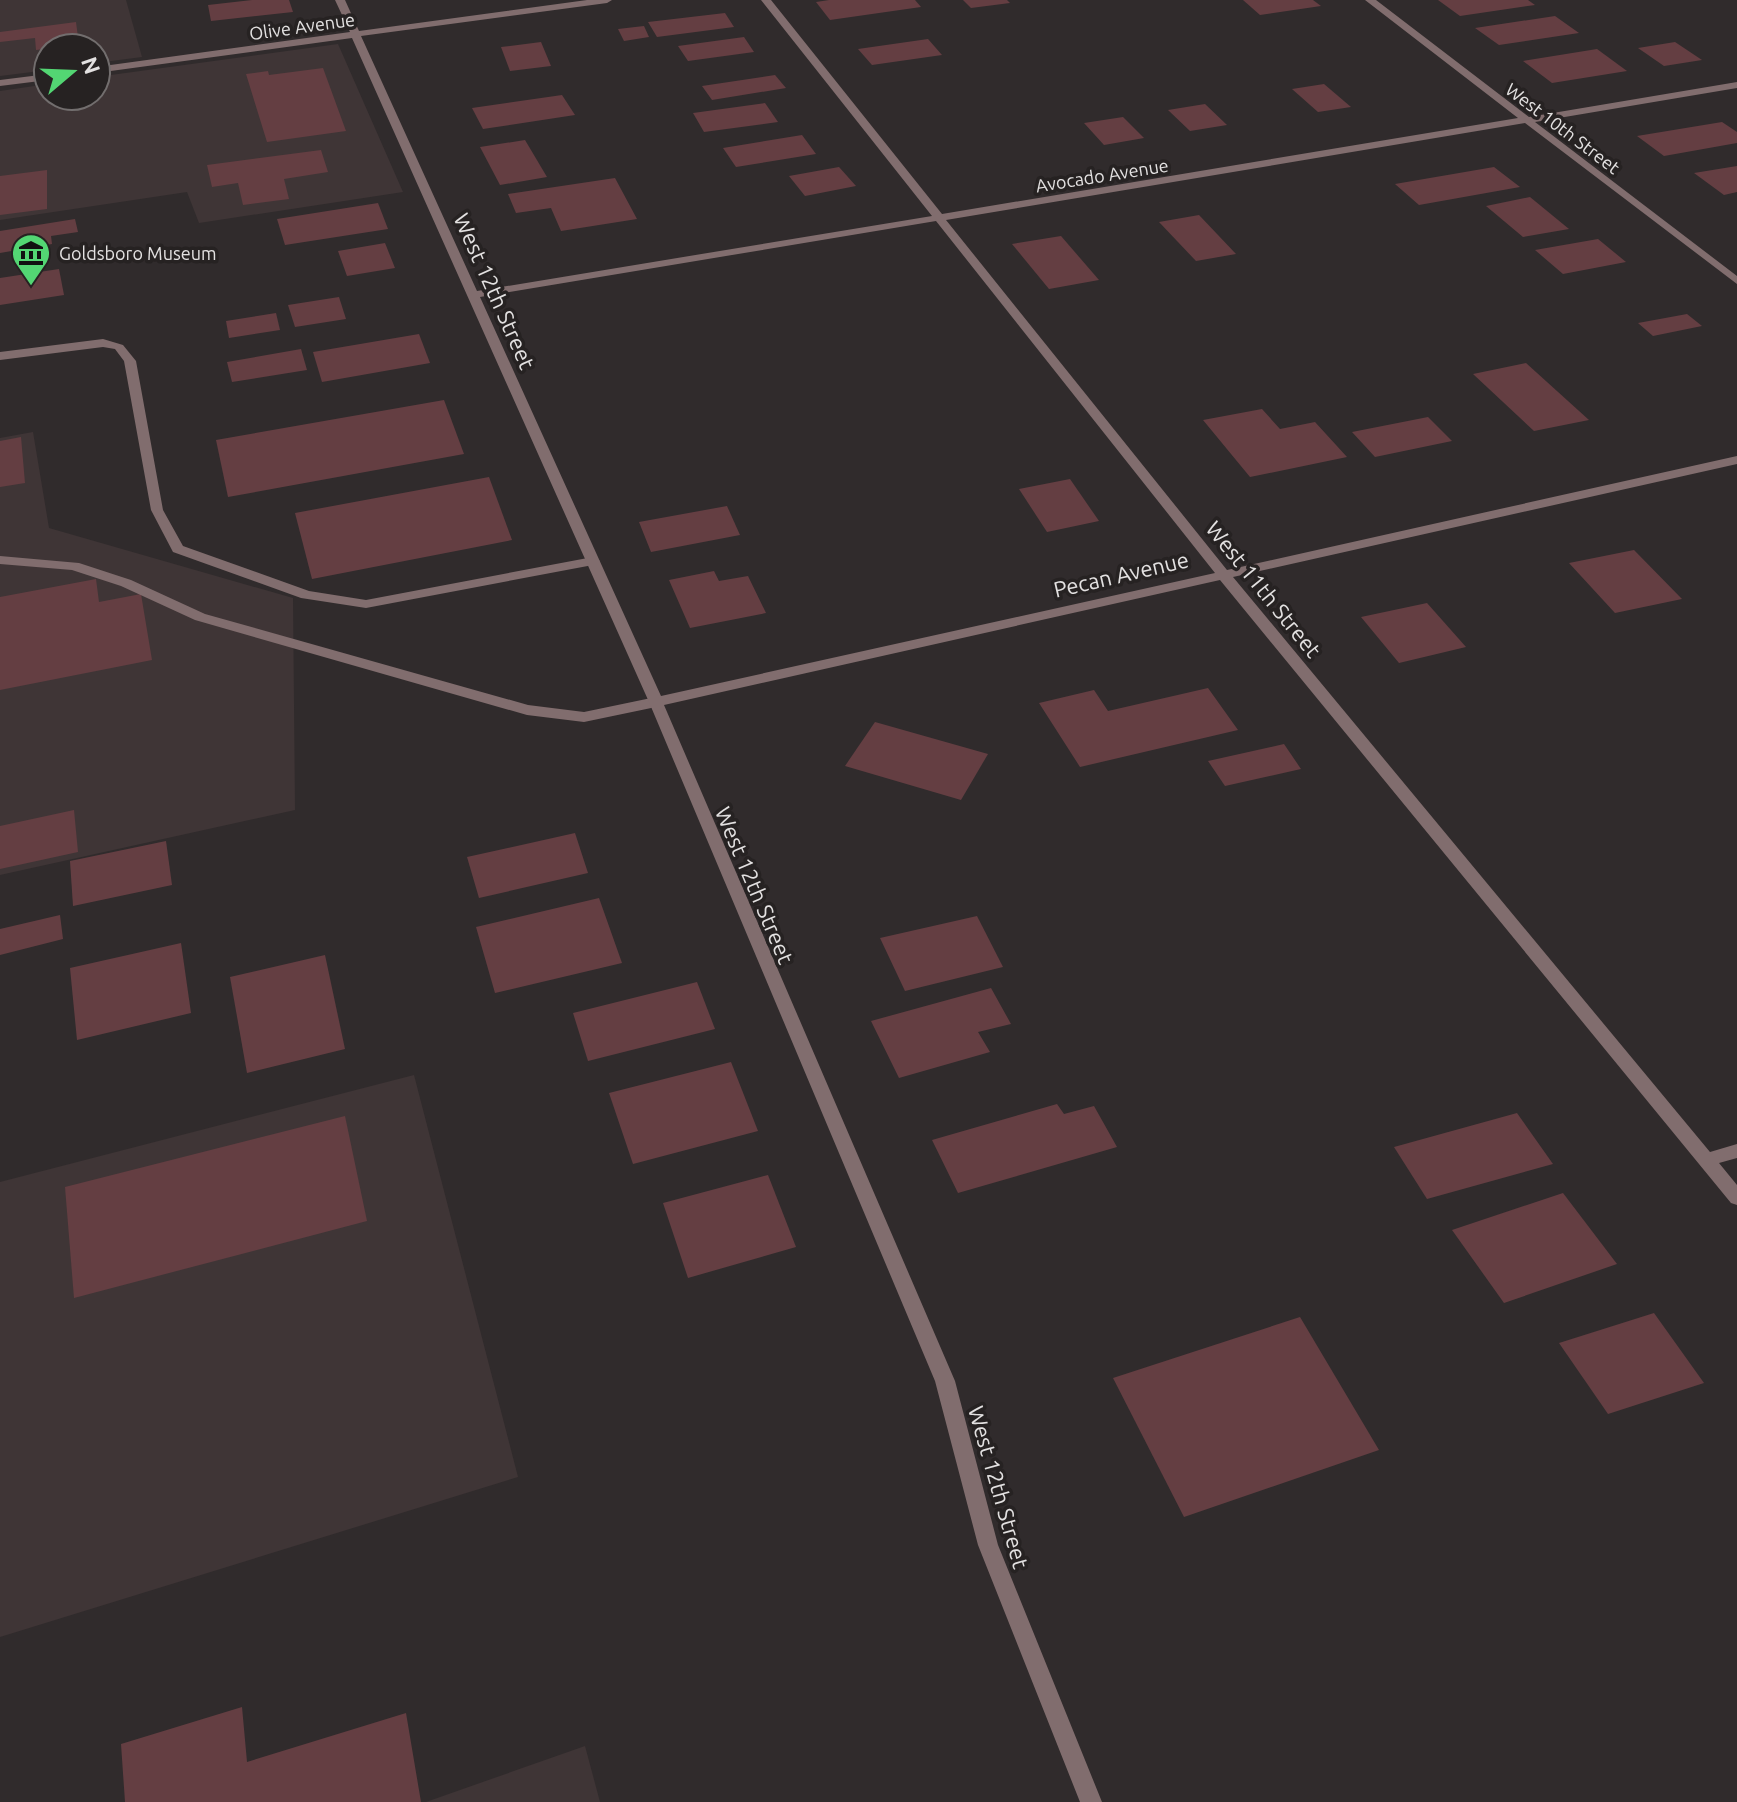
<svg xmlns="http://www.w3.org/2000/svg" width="1737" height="1802" viewBox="0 0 1737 1802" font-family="Ubuntu,sans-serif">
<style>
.built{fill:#3f3536}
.building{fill:#643e42}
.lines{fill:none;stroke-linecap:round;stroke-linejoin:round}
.lane{fill:#816d6e;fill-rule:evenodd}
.street{fill:#816d6e;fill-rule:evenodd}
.labels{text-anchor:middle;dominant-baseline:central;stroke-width:7;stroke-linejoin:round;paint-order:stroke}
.far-street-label{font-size:18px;fill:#e3e1e1;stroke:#262222}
.far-poi-label{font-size:18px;fill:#e3e1e1;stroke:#262222;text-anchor:start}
.street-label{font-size:22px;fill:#e3e1e1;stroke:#262222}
</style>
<rect width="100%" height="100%" fill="#302b2c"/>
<g class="built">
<path d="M0 0H126L142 57 96 63V48H48V70L0 76Z"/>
<path d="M338 44 403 192 199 223 187 192 0 220V91L48 84V96H96V77Z"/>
<path d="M33 432 49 528 293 598 295 810 0 875V438Z"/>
<path d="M414 1075 518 1477 0 1637V1182Z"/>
<path d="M585 1746 600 1802H426Z"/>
</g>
<g class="building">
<path d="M252 0H289L293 12 211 21 208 5Z"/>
<path d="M829 0H915L921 7 830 20 816 2Z"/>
<path d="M963 0H1007L1010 3 971 8Z"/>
<path d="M1243 0H1313L1321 6 1260 15Z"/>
<path d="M1438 0H1528L1535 5 1460 16Z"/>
<path d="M725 13 734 27 657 37 648 22Z"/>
<path d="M1555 16 1579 33 1499 45 1475 28Z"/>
<path d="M76 22 79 45 36 50 35 38 0 42V32Z"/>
<path d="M644 26 649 37 624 41 618 29Z"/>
<path d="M744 37 754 52 688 61 678 46Z"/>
<path d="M928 39 942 55 872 65 858 49Z"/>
<path d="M541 42 551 66 510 71 501 47Z"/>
<path d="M1675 42 1702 60 1664 66 1638 48Z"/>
<path d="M1597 49 1627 71 1552 83 1523 61Z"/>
<path d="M323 68 346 131 267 142 246 74 268 71 269 75Z"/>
<path d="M775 75 786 88 712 100 702 86Z"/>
<path d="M1324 84 1351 107 1318 112 1292 89Z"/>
<path d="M562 95 575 115 483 129 472 108Z"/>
<path d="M765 103 778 122 704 132 693 113Z"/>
<path d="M1205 104 1227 125 1190 131 1168 110Z"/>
<path d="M1123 117 1144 138 1104 145 1084 123Z"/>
<path d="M1722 122 1737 132V143L1664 156 1637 136Z"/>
<path d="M802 135 816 154 736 167 723 148Z"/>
<path d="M525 140 547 177 500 185 480 147Z"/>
<path d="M321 150 328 172 284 179 289 199 243 205 238 183 212 187 207 165Z"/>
<path d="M1737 166V192L1724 195 1694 173Z"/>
<path d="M839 167 856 186 805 196 789 176Z"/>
<path d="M1494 167 1520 187 1419 205 1395 184Z"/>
<path d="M47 170V209L0 215V176Z"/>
<path d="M615 178 637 219 561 231 551 208 516 213 508 194Z"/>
<path d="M1530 197 1569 229 1523 237 1486 206Z"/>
<path d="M378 203 388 229 285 245 277 219Z"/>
<path d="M1199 215 1236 254 1196 261 1159 222Z"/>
<path d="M75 219 78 232 51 236 52 244 0 253V231Z"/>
<path d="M1061 236 1099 280 1049 289 1012 244Z"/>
<path d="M1598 239 1626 262 1563 274 1535 250Z"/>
<path d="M385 243 395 268 347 276 338 251Z"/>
<path d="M59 269 64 295 0 305V278Z"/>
<path d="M339 297 346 319 295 327 288 305Z"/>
<path d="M276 313 280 330 229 338 226 321Z"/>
<path d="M1687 314 1702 326 1653 336 1638 323Z"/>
<path d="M419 334 430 363 322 382 313 352Z"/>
<path d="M301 349 307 370 232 382 227 362Z"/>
<path d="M1526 363 1589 420 1534 431 1473 374Z"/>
<path d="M444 400 464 454 228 497 216 440Z"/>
<path d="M1262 409 1280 429 1315 422 1347 457 1250 477 1203 420Z"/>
<path d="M1428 417 1452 441 1375 457 1352 432Z"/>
<path d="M21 437 25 483 0 487V441Z"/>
<path d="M489 477 512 540 312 579 295 513Z"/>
<path d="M1070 479 1099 521 1047 532 1019 489Z"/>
<path d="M727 506 740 535 651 552 639 522Z"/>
<path d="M1634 550 1682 599 1615 613 1569 563Z"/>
<path d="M714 571 719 581 748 576 766 613 690 628 669 580Z"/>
<path d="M96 579 99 602 141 594 152 660 0 690V597Z"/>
<path d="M1427 603 1466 647 1399 663 1361 617Z"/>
<path d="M1208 688 1238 730 1080 767 1039 703 1094 690 1108 711Z"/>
<path d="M875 722 988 754 961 800 845 766Z"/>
<path d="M1284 744 1301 769 1225 786 1208 761Z"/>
<path d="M74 810 78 852 0 869V826Z"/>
<path d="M575 833 588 873 479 898 467 857Z"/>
<path d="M166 841 172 885 73 906 70 861Z"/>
<path d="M599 898 622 963 495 993 476 927Z"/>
<path d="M60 915 63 939 0 955V929Z"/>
<path d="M977 916 1003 967 905 991 880 938Z"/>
<path d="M181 943 191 1013 77 1040 70 968Z"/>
<path d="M325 955 345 1049 247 1073 230 977Z"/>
<path d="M697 982 715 1029 588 1061 573 1013Z"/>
<path d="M991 988 1011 1024 978 1032 990 1052 899 1078 871 1021Z"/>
<path d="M731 1062 758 1131 633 1164 609 1093Z"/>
<path d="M1057 1104 1064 1114 1094 1106 1117 1147 958 1193 932 1140Z"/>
<path d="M1517 1113 1553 1164 1427 1199 1394 1147Z"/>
<path d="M345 1116 367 1221 74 1298 65 1187Z"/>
<path d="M768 1175 796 1247 688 1278 663 1203Z"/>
<path d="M1563 1193 1617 1264 1504 1303 1452 1230Z"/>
<path d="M1654 1313 1704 1383 1608 1414 1559 1343Z"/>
<path d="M1300 1317 1379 1450 1184 1517 1113 1378Z"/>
<path d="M242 1707 247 1762 406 1713 421 1802H125L121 1744Z"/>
</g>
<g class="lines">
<g class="lane">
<path d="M103 339 123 345 136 361 163 510 183 546 309 591 366 600 593 557 600 561 593 565 366 608 301 598 173 552 151 510 124 361 115 349 103 347 0 360V352Z"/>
<path d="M0 556 79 563 131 580 205 614 528 705 584 712 656 697 663 702 656 707 584 722 527 715 195 620 121 586 72 570 0 564Z"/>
</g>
<g class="street">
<path d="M335 0H345L359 31 587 0H612L607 3 361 36 477 291 932 216 761 0H771L942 214 1518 118 1365 0H1376L1529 117 1737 82V88L1535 122 1737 276V284L1525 123 946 220 1227 570 1737 456V464L1233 577 1710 1152 1737 1144V1158L1719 1163 1737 1185V1205L1731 1203 1220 580 664 705 955 1381 998 1545 1102 1802H1080L978 1545 935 1381 649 702 352 38 96 73V67L350 32ZM936 221 1215 573 661 696 480 297Z"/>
<path d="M48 74V80L0 86V80Z"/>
</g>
</g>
<defs>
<symbol id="museum-pin" viewBox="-11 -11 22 30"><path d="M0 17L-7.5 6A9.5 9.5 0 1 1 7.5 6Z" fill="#53d673" stroke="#262222"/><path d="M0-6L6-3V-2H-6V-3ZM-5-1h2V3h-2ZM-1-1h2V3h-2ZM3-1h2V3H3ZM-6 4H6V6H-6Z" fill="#111"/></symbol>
</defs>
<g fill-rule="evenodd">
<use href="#museum-pin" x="9" y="231" width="44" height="60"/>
</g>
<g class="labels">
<g class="far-street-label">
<text transform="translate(302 26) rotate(-8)">Olive Avenue</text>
<text transform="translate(1563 128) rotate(37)">West 10th Street</text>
<text transform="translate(1102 175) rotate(-9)">Avocado Avenue</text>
</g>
<g class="far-poi-label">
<text x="59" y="253">Goldsboro Museum</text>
</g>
<g class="street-label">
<text transform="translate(495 291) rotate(66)">West 12th Street</text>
<text transform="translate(1121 574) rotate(-13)">Pecan Avenue</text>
<text transform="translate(1264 589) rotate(51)">West 11th Street</text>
<text transform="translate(755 885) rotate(67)">West 12th Street</text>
<text transform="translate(999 1487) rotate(74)">West 12th Street</text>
</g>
</g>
<g transform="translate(72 72) rotate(71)"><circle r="38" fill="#262222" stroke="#726e6e" stroke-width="2"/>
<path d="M0-6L14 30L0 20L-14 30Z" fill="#53d673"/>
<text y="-12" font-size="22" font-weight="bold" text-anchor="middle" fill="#e3e1e1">N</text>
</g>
</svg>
